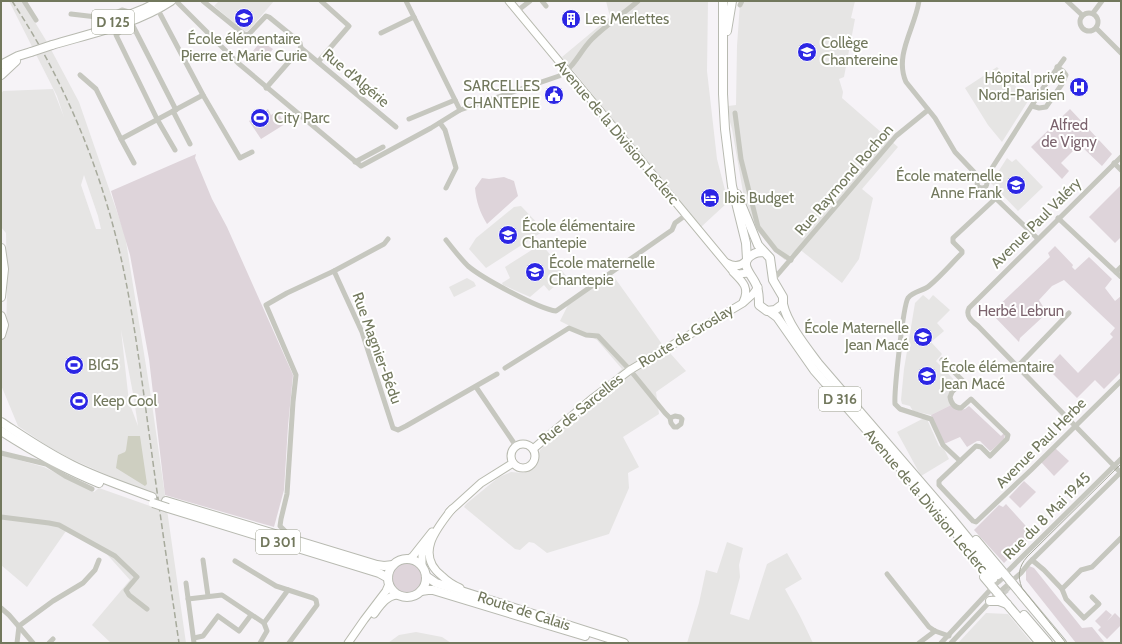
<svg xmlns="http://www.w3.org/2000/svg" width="1122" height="644" viewBox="0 0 1122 644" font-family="Cabin,sans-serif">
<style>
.built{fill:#e6e5e4;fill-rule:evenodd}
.green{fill:#ded4da}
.water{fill:#cecfc1}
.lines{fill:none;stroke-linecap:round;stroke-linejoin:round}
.primary-tunnel{stroke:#cecec9;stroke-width:8;stroke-dasharray:8 4;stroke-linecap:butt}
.secondary-casing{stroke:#b8baaf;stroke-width:9}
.primary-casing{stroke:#b8bab1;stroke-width:10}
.minor{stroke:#c6c7bf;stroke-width:5}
.secondary{stroke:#fff;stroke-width:7}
.primary{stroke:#fff;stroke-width:8}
.tram{stroke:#a7aa9c;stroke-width:1}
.rail{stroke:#a7aa9c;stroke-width:1.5;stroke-dasharray:6 3;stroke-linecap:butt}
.primary-bridge-casing{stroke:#b8bab1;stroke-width:10;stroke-linecap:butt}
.primary-bridge{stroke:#fff;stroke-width:8}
.labels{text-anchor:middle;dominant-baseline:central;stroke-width:4;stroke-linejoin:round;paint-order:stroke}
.shield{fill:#fff;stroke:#9ca08e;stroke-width:1}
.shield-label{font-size:14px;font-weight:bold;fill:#72785d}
.poi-label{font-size:15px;fill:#72785d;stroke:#fff;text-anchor:start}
.street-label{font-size:15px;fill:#72785d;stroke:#fff}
.park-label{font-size:15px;fill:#7c646e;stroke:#fff}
</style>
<rect width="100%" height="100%" fill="#f6f3f7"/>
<g class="built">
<path d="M9 1H22L47 42 79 102 125 235 151 397 186 643H111L92 625 130 580 104 551 66 531 27 587 1 565V455L44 467 94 492 99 488 150 506 148 493 69 458 49 447 18 426 1 385V339L6 332 7 294 6 233 1 227V94L3 91 53 89 64 117 57 96ZM84 175 98 216 101 229H96L81 185ZM121 330 134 399 138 426 129 402Z"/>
<path d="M219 1H274L249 30 245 32 214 6Z"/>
<path d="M606 1H708L707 71 717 159 728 202 701 227 562 57 610 17Z"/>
<path d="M750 1H855L851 18 855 19 844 77 839 79 843 92 842 98 898 147 862 189 873 198 859 259 842 283 798 248 785 260 779 255 755 226 743 192 732 129 730 122 728 106 736 105 737 46 740 3Z"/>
<path d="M997 67 1028 99 1027 101H1028L1002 142 988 125 965 88Z"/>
<path d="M1007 158 1012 162 1016 159 1043 187 1018 211 991 183Z"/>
<path d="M521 206 542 228V232L486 268 469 249 476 238 514 207Z"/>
<path d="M538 246 540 248 543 246 553 258 552 259 568 278 562 282 561 281 549 291 544 285 530 297 503 285 502 283 510 278 505 267Z"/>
<path d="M612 274 662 344 686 371 656 392 659 414 623 437 639 467 628 473 629 488 609 534 547 553 534 543 529 542 520 550 515 549 464 507 466 504 499 477 511 472 524 473 536 464 540 450 622 369 597 340 560 321 570 301Z"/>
<path d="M467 278 474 282 476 286 454 297 449 287Z"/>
<path d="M923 295 929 300 933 295 950 310 937 323 944 331 931 342 942 354 936 361 957 383 948 395 951 405 931 415 913 411 910 406 902 404 901 400 904 369 915 303Z"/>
<path d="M926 417 939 446 944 449 949 459 921 476 897 432Z"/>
<path d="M727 542 743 548 739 565 740 577 730 614 749 620 767 564 787 553 802 579 785 589 800 616 813 643H687L699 603 706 570 717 573Z"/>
<path d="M986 613 1008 614 1032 643H958Z"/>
<path d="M416 632 442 637 451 643H388L399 635Z"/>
</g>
<g class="green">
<path d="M261 41 273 49 264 60 253 51Z"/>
<path d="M268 109 271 115 277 111 285 124 261 139 249 121Z"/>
<path d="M1070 109 1112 154 1102 166 1082 147 1079 150 1077 147 1061 163 1069 171 1062 179 1031 147Z"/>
<path d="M196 154 195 158 212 199 227 227 293 375 288 426 284 490 274 527 165 495 149 359 130 255 111 191Z"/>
<path d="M504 177 514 181 518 196 487 224C480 213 476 201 475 188L482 178 489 179Z"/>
<path d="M1121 185V237L1115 243 1089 217Z"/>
<path d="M1055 246 1073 265 1072 267 1075 270 1089 257 1112 279 1105 288 1115 301 1121 296V372L1104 389 1095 380 1077 398 1047 368 1060 354 1078 373 1113 337 1110 334 1115 328 1064 280 1052 286 1039 300 1047 313 1020 338 1019 342 991 313 1050 257 1048 253Z"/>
<path d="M951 405 960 410 965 409 969 406 1001 436 1004 433 1005 435 1004 439 992 450 990 451 980 441H977L967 447 960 437 944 444 931 415Z"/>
<path d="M1055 448 1069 461 1054 476 1041 462Z"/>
<path d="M1024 481 1036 492 1020 508 1009 497Z"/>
<path d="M1006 504 1033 534 1004 563 974 530 999 505 1003 507Z"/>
<circle cx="407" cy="578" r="15"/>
<path d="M1029 566 1034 568 1082 628 1092 627 1105 643H1076L1026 580V570Z"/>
<path d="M1106 610 1112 615 1107 621 1115 613 1121 619V625L1107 639 1098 630 1101 627 1095 621Z"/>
</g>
<path class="water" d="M128 436H140L147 484 145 486 116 468 118 455 125 452 126 450Z"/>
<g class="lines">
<g class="primary-tunnel">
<path d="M998 575 1011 589"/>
<path d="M993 579 1006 595"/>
</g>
<defs>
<g id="secondary">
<path d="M509 1 731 269 738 274 749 273"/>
<path d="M727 263C734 267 740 267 746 261"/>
<path d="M733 272C743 282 750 288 743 302"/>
<circle cx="523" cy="456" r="12"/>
<path d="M533 449 593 398 630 370 743 303 753 294 758 287"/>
<path d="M452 509C436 529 415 555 442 576 447 581 453 585 460 588"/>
<path d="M449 512 481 483 513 463"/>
<path d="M409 559 413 556 432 532"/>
<path d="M422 566V555L428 541"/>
<path d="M374 614C380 606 386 596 397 595"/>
<path d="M348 643 364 620 386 591 389 584"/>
</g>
<g id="primary">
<path d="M723 1V94L725 129 732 186 746 243 747 259"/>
<path d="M112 22 144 9 160 1"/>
<path d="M727 31 732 1"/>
<path d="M52 45C92 33 136 24 171 1"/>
<path d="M1 65 18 56 31 52"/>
<path d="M1 75 16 61"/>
<path d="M737 194 758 245 770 258 773 280 783 297V304L775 310 767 311 759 305C759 299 759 293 757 287 754 276 737 264 752 255 756 252 759 252 764 252"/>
<path d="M1 248 4 269 1 297"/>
<path d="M783 304C787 323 806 347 818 363L948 514 998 575"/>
<path d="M769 311 777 317 814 370 943 517 993 579"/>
<path d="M1 316 4 325 1 335"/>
<path d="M1 422C24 437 47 453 72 465 98 478 125 487 152 497"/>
<path d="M1 431C32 451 64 469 99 483"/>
<path d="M166 501 377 565 384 566 393 565"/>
<path d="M168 508 379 573 388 578"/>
<path d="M976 540 1062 643"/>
<circle cx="407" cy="578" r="19"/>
<path d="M426 576 436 583 624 643"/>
<path d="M984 577 1040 643"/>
<path d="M421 591 428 590H433L585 636"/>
<path d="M990 601H999L1007 604"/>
<path d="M1024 615 1048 643"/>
</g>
</defs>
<use href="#secondary" class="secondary-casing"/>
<use href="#primary" class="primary-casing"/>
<g class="minor">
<path d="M24 1 36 20"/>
<path d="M176 1 238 63 361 166 431 128 460 110 559 76C574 68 580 51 592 39 606 25 623 14 638 1"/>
<path d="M203 1 245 35 249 34 266 16 269 17 296 39 300 43 301 48"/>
<path d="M406 1 460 110"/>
<path d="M542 1 546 6"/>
<path d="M919 1C915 28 894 55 906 82L935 118 955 152 974 172 979 180"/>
<path d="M1067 1 1082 15"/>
<path d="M740 5 742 1"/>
<path d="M157 8 203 95 240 158 252 152"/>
<path d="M517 11 530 1"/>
<circle cx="1089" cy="22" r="9"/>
<path d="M1093 13 1102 1"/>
<path d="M71 14 105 18 122 10 129 12 132 24 176 110"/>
<path d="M131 24 116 35 157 119 175 150"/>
<path d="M1096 28 1121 53"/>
<path d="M381 33 414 17"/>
<path d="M301 48 396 127"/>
<path d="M318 62 349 26 321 1"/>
<path d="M80 75 96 89 121 139 134 163"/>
<path d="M266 88 301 48"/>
<path d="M1032 106 1039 108 1046 107 1062 84 1066 75 1063 71 1057 67"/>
<path d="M173 111 190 144"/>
<path d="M735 113 741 159 758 227 776 250 791 260"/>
<path d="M409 119 455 100"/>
<path d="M440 123 445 130 456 168 446 188"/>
<path d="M121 139 203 95"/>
<path d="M1121 157 969 308C965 316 972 321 978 326L1121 473"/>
<path d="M355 162 383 147"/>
<path d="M1114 163 1121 170"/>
<circle cx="982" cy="183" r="5"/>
<path d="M985 179 1045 85 1064 59"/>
<path d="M985 188 1037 238"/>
<path d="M1058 218 1121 277"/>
<path d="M446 240C453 249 460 258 468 266 482 278 539 309 556 311L672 230 675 223 686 215"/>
<path d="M334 271 362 332 393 428 398 430 406 426 497 374"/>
<path d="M1116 272 1121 267"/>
<path d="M773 280 896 136 928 110"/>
<path d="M942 360 963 381 952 392 950 397C951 403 954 408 961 408L971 399 1008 435 1007 439 990 456 981 447 976 446 939 481V485L973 521 976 522 1031 470 1121 381"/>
<path d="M1018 366 1069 313"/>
<path d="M505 368 569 328 586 335 598 336 630 370 665 413 670 418 675 416 680 417 682 419 681 424 677 427H674L671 423 670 418"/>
<path d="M476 387 516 446"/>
<path d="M1 453 46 464 65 476 92 489"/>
<path d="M960 461 943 445 931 419 900 409 895 404C894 392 903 306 908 298 913 291 923 291 929 286 941 276 951 264 962 253V251L953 242V238L996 198"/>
<path d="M1 517 49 523 59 525 115 556 137 577 126 590 129 595 147 609"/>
<path d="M293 536 287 533 280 526 281 519 287 494 293 402 296 375 266 305 287 293 334 271 384 244 388 239"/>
<path d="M203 560 208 596"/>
<path d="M1032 560 1044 570 1062 589 1066 599 1084 618 1099 604 1092 597"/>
<path d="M235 561 276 586 313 598 316 600 317 605 289 643"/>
<path d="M887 574 929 627 935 631 949 636"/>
<path d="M186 583 194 643"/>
<path d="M1062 589 1081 570 1092 567 1121 538"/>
<path d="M188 599 222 595 264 623"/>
<path d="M1 608 9 615 33 643"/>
<path d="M264 623 288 590"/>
<path d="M19 626 53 601 83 583 95 570 99 560"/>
<path d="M194 638 203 636 218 616 239 631 251 615"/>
<path d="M17 643 19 626"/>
<path d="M49 643 53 639"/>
<path d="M260 643 267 631 264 623"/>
<path d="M919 643 935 631"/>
<path d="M941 643 1005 574 1121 459"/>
<path d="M951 643 995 596 1021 573 1029 563 1121 472"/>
</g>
<use href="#secondary" class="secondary"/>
<use href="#primary" class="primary"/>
<path class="tram" d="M1066 643 1022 588C1017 576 1019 566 1027 557L1121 464"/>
<path class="rail" d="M12 1C65 81 103 173 123 267 135 324 142 382 150 440 159 508 169 575 179 643"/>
<defs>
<g id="primary-bridge">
<path d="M31 52 52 45"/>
<path d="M153 503 168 508"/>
</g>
</defs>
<use href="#primary-bridge" class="primary-bridge-casing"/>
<use href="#primary-bridge" class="primary-bridge"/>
</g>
<defs>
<symbol id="school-disc" viewBox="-11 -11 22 22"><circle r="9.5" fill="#2c26e4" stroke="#fff"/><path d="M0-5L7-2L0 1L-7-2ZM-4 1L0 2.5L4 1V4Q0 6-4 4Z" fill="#fff"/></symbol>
<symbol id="building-disc" viewBox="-11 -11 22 22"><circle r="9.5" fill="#2c26e4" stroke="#fff"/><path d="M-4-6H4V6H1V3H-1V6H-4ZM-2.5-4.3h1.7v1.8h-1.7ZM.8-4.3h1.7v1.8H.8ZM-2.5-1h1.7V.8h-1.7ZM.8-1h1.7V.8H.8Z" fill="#fff"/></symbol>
<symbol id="hospital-disc" viewBox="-11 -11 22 22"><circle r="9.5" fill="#2c26e4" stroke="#fff"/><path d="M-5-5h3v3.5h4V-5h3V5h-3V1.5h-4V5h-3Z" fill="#fff"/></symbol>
<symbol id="civic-disc" viewBox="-11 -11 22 22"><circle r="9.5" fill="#2c26e4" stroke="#fff"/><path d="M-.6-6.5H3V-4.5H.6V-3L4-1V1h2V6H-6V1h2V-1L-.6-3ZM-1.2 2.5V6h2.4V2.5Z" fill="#fff"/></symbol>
<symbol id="stadium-disc" viewBox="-11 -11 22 22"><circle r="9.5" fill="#2c26e4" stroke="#fff"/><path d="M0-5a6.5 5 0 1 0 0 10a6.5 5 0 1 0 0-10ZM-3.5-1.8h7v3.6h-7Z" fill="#fff"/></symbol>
<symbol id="hotel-disc" viewBox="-11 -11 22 22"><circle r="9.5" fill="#2c26e4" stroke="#fff"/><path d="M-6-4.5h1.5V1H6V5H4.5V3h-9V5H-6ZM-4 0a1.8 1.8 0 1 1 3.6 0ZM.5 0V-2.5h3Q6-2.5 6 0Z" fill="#fff"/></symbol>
</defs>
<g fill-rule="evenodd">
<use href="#school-disc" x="233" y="7" width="22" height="22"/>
<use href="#building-disc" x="560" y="8" width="22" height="22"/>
<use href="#school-disc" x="796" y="41" width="22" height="22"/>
<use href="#hospital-disc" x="1068" y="76" width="22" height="22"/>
<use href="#civic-disc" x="543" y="84" width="22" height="22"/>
<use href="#stadium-disc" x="249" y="107" width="22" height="22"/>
<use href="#school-disc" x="1005" y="174" width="22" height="22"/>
<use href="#hotel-disc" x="699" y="187" width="22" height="22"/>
<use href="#school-disc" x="497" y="224" width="22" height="22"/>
<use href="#school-disc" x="524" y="261" width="22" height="22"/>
<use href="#school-disc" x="912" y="326" width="22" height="22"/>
<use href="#stadium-disc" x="63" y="354" width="22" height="22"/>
<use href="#school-disc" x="916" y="365" width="22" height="22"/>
<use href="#stadium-disc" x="68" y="390" width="22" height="22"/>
</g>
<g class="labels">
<g class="shield">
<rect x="92" y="10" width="42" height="24" rx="3"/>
<rect x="819" y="387" width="42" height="24" rx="3"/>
<rect x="256" y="530" width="44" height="24" rx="3"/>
</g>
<g class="shield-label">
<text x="113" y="22">D 125</text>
<text x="840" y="399">D 316</text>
<text x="278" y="542">D 301</text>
</g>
<g class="poi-label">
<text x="585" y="19">Les Merlettes</text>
<text x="244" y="39" text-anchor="middle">École élémentaire<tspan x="244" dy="17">Pierre et Marie Curie</tspan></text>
<text x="821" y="43">Collège<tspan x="821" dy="17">Chantereine</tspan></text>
<text x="1065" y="78" text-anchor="end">Hôpital privé<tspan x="1065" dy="17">Nord-Parisien</tspan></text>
<text x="540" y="86" text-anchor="end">SARCELLES<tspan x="540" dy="17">CHANTEPIE</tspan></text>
<text x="274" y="118">City Parc</text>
<text x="1002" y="176" text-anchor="end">École maternelle<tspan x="1002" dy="17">Anne Frank</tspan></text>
<text x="724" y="198">Ibis Budget</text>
<text x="522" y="226">École élémentaire<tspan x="522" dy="17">Chantepie</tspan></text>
<text x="549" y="263">École maternelle<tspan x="549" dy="17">Chantepie</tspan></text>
<text x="909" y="328" text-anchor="end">École Maternelle<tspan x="909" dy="17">Jean Macé</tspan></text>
<text x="88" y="365">BIG5</text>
<text x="941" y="367">École élémentaire<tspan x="941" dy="17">Jean Macé</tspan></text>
<text x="93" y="401">Keep Cool</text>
</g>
<g class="street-label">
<text transform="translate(356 78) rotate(40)">Rue d'Algérie</text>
<text transform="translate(617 132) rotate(50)">Avenue de la Division Leclerc</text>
<text transform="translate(844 180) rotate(-49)">Rue Raymond Rochon</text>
<text transform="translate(1036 223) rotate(-45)">Avenue Paul Valéry</text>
<text transform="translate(686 336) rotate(-31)">Route de Groslay</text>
<text transform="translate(377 348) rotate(70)">Rue Magnier-Bédu</text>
<text transform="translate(581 409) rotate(-39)">Rue de Sarcelles</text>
<text transform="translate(1041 443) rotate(-45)">Avenue Paul Herbe</text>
<text transform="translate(926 501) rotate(50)">Avenue de la Division Leclerc</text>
<text transform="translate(1047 516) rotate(-45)">Rue du 8 Mai 1945</text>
<text transform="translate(524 611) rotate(18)">Route de Calais</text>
</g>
<g class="park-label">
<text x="1069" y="125">Alfred<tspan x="1069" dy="17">de Vigny</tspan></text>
<text x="1021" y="311">Herbé Lebrun</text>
</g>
</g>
<rect width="1122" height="644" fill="none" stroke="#72785d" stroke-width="4"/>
</svg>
